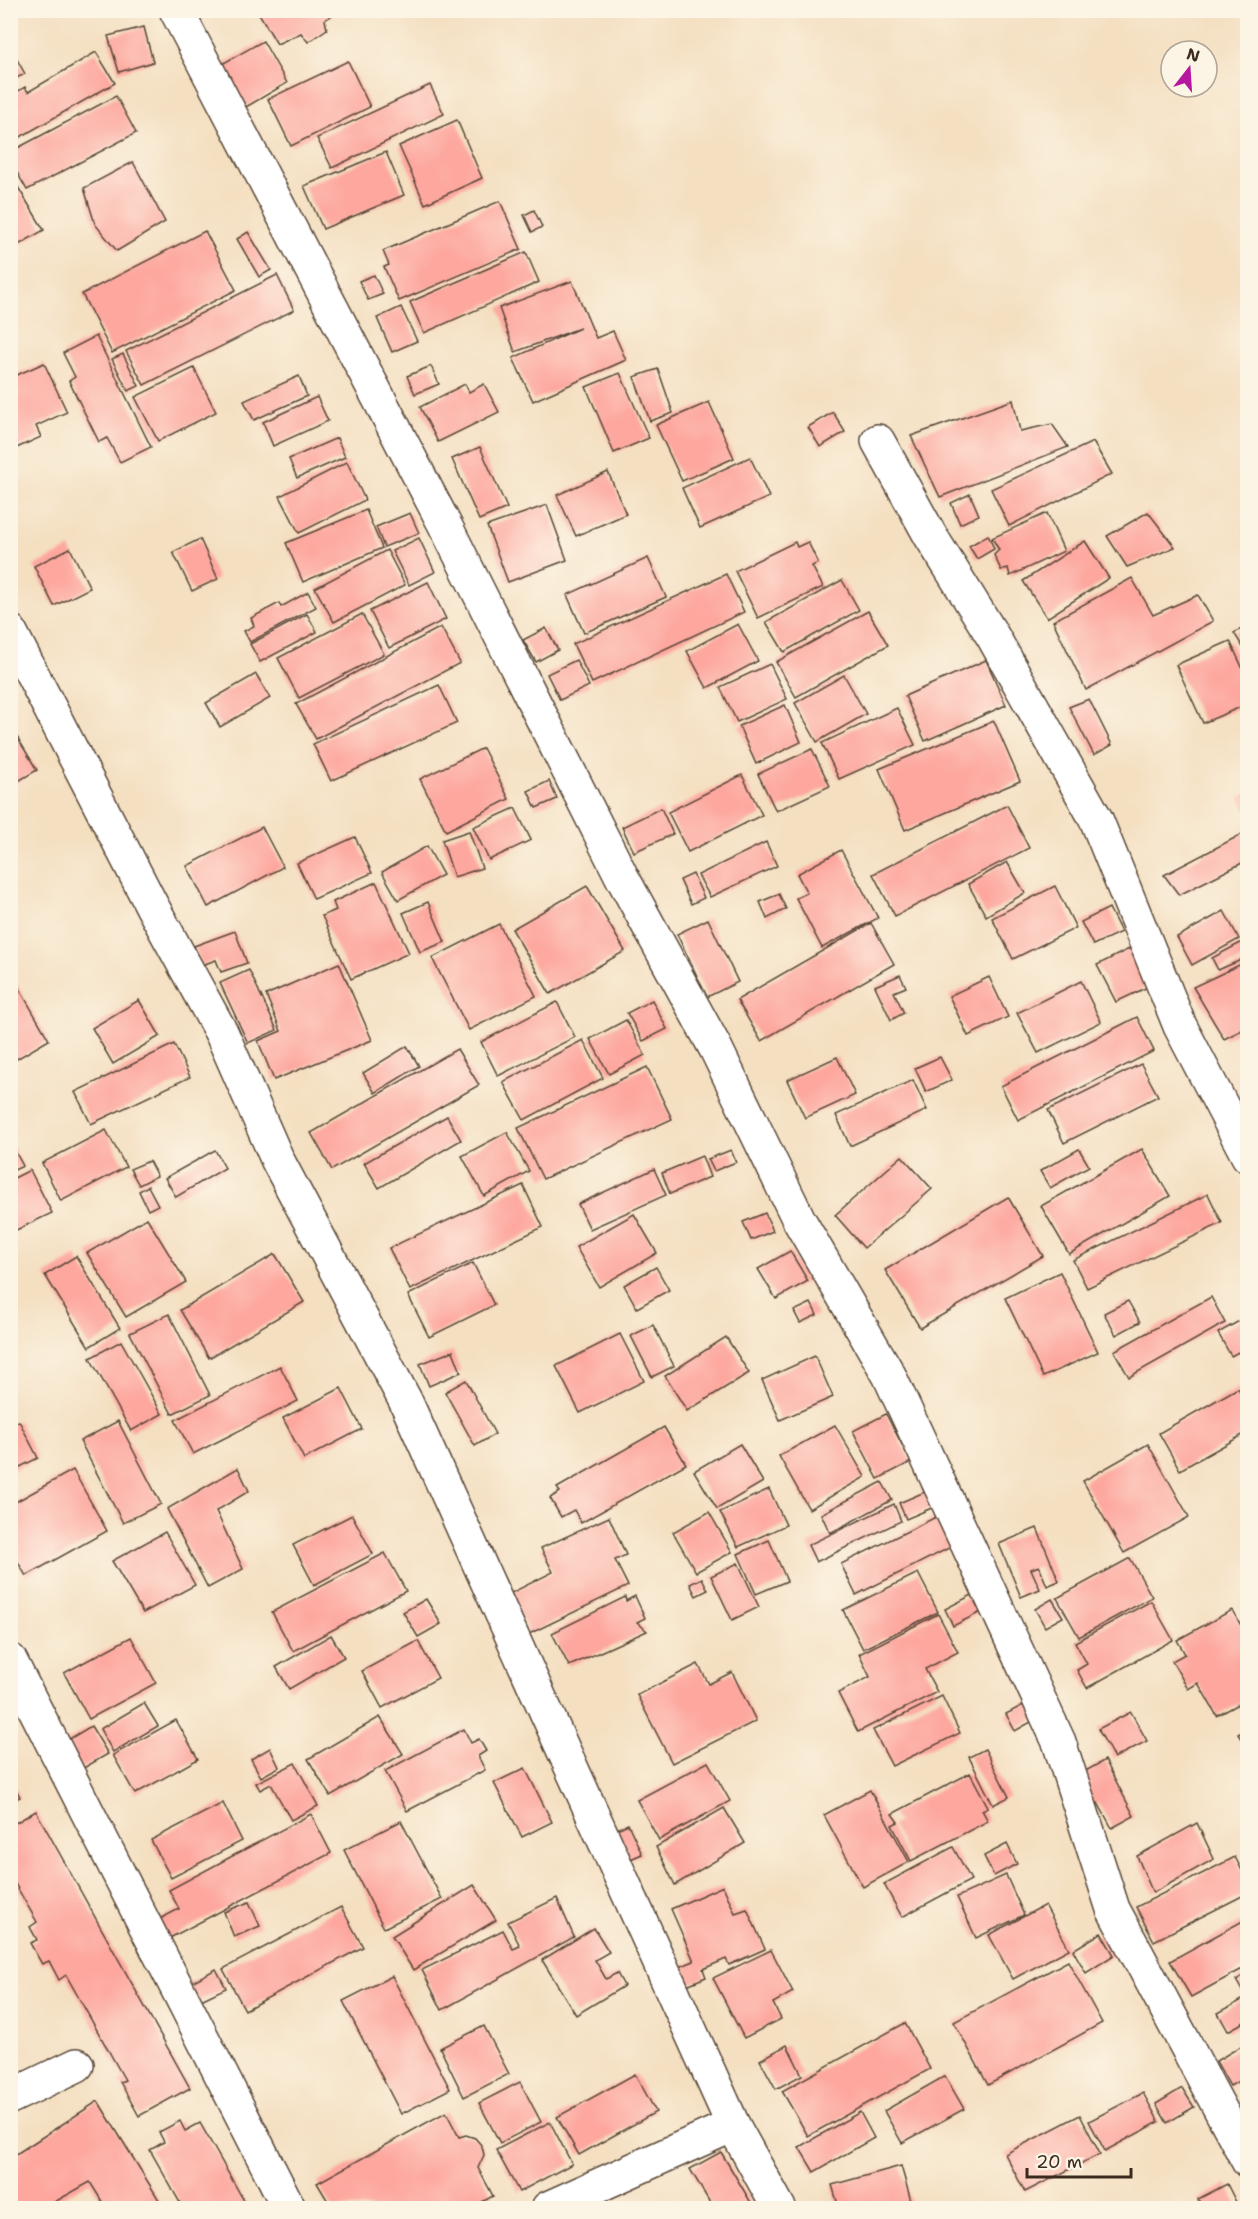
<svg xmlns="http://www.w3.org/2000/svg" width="1258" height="2219" viewBox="0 0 1258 2219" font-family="'Shantell Sans',sans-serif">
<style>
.building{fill:#fda79f}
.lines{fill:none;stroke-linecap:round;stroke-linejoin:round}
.minor-casing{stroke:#574536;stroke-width:36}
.minor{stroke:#fff;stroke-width:33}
</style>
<rect width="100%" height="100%" fill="#fcf5e5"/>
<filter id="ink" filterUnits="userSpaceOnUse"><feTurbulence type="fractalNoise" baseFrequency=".0167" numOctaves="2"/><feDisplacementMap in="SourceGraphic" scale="12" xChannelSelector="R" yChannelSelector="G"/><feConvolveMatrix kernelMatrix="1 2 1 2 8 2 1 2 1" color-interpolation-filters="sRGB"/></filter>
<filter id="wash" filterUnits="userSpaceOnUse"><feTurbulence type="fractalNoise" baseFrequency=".008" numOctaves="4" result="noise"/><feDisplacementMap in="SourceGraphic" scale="24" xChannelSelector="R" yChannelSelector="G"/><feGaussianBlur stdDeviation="1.35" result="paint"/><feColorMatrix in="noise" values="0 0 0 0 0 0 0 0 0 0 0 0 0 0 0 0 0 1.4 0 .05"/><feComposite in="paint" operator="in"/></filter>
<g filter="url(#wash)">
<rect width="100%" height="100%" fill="#f4dfc1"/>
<g id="blocks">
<g class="building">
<path d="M257 10H340L325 20 327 29 308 42 301 33 277 44Z"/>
<path d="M144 27 153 62 119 72 108 36Z"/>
<path d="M263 41 287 83 246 107 222 64Z"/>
<path d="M10 47 25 74 10 81Z"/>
<path d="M96 52 115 83 10 143V96L25 87 28 92Z"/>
<path d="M348 61 370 107 291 146 268 99Z"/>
<path d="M430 85 444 114 332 168 317 138Z"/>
<path d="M116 96 136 133 27 190 10 160V152Z"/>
<path d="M457 120 482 178 425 204 399 146Z"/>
<path d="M386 152 404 195 323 229 304 186Z"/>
<path d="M133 162 165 222 117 251 95 224 84 188Z"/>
<path d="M10 174 44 230 10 250Z"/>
<path d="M500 201 521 249 399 301 384 267 389 265 383 251Z"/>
<path d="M534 210 542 227 532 232 524 215Z"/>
<path d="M205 231 236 290 112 353 82 294Z"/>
<path d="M248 232 271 270 259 277 237 239Z"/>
<path d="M526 252 539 282 424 333 410 302Z"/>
<path d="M277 275 294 310 144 385 126 351Z"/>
<path d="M374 275 383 294 368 300 359 281Z"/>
<path d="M572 281 596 338 613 331 626 360 533 401 513 358 580 328 515 352 499 308Z"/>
<path d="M401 307 417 341 392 352 377 318Z"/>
<path d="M96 336 151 447 120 462 107 438 99 442 69 381 75 377 63 353Z"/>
<path d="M123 354 139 386 128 391 112 359Z"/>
<path d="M44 363 67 412 36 426 41 437 10 451V378Z"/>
<path d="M431 366 439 384 415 394 407 376Z"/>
<path d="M194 368 216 412 158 441 135 397Z"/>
<path d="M658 369 673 413 650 421 634 377Z"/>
<path d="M620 373 649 438 614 453 586 387Z"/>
<path d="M299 376 307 396 254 420 244 401Z"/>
<path d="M465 384 469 392 484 384 499 412 438 442 420 407Z"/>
<path d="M317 397 328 421 273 446 263 422Z"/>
<path d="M1013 400 1020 431 1052 424 1068 447 940 497 911 436Z"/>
<path d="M709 402 734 458 682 481 656 425Z"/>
<path d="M833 412 845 432 820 447 808 427Z"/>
<path d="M337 438 345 457 297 478 289 459Z"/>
<path d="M1093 442 1112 474 1009 526 991 489Z"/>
<path d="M480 447 507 508 479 520 452 459Z"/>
<path d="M750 457 769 497 700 528 682 488Z"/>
<path d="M347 462 365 500 299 533 280 496Z"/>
<path d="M608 472 626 514 576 536 557 495Z"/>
<path d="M970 494 979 515 960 524 951 503Z"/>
<path d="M547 505 567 560 508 582 487 526Z"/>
<path d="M366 510 382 548 303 582 286 543Z"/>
<path d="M1148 512 1175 547 1127 567 1107 536Z"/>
<path d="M410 513 419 533 384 547 376 527Z"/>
<path d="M1047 513 1064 551 1010 576 1008 568 1001 570 994 555 999 550 992 538Z"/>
<path d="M988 535 994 549 977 559 969 546Z"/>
<path d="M419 538 435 572 409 585 392 551Z"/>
<path d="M200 539 218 579 192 591 173 552Z"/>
<path d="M1085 541 1109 578 1047 618 1023 581Z"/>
<path d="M795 542 797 547 808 542 818 563 812 566 823 587 758 618 735 571Z"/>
<path d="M70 548 90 588 54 606 34 566Z"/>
<path d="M387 550 405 585 334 622 315 588Z"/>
<path d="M648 558 666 597 584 633 567 595Z"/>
<path d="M726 574 744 612 592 683 573 644Z"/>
<path d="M1132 578 1153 615 1198 595 1213 621 1086 690 1053 621Z"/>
<path d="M842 580 859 610 784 652 766 622Z"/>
<path d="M428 582 446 619 389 648 370 611Z"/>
<path d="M308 592 316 607 250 642 244 631 254 626 251 618 279 603 281 607Z"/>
<path d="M868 611 888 645 796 697 776 662Z"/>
<path d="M307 614 317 632 260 662 250 644Z"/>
<path d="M362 614 384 654 299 698 278 658Z"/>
<path d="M738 624 758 661 707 688 687 651Z"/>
<path d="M1248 625V655L1234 633Z"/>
<path d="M441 627 460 663 316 739 296 704Z"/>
<path d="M546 628 558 650 536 662 523 640Z"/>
<path d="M1230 641 1248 680V704L1203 723 1176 665Z"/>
<path d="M576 660 589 686 560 700 547 674Z"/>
<path d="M986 660 1006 705 925 741 905 696Z"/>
<path d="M770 664 787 699 737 722 720 687Z"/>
<path d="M256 674 270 698 220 727 206 703Z"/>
<path d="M844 675 866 714 817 742 795 703Z"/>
<path d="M439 685 457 723 331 781 313 744Z"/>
<path d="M1089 699 1112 745 1094 755 1069 707Z"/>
<path d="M785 705 801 742 756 764 739 726Z"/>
<path d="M897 708 915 745 839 779 822 743Z"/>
<path d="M994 721 1020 781 905 830 879 769Z"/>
<path d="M17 737 37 770 10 786V741Z"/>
<path d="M483 748 509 799 446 831 420 779Z"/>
<path d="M812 749 830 786 776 811 758 774Z"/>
<path d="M742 775 762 815 688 852 668 812Z"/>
<path d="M549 781 557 799 536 808 528 791Z"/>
<path d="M1248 793V815L1239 797Z"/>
<path d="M1007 805 1029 848 895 916 873 874Z"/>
<path d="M515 808 531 840 489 860 473 827Z"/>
<path d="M661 808 673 834 634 852 622 827Z"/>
<path d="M262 827 283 867 208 907 187 866Z"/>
<path d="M469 831 482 868 454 877 442 840Z"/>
<path d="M1248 831V860L1179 895 1164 875Z"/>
<path d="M355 837 372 873 314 899 297 863Z"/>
<path d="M766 842 777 866 710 897 698 875Z"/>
<path d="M427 846 443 875 398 900 382 872Z"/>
<path d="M841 850 878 918 822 948 796 898 807 893 797 874Z"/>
<path d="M1007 862 1025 893 986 916 968 884Z"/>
<path d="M693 874 704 898 691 904 680 880Z"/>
<path d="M376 882 409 953 351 979 322 916 336 910 333 902Z"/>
<path d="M587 886 625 951 550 994 512 929Z"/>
<path d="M1055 886 1076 928 1013 959 992 918Z"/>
<path d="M779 894 786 909 767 919 760 902Z"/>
<path d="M428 902 445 942 420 952 403 913Z"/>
<path d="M1109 908 1121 932 1093 945 1081 922Z"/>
<path d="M1224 911 1239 939 1192 965 1177 937Z"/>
<path d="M708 919 738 982 707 997 677 934Z"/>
<path d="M871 923 894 964 761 1041 737 1000Z"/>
<path d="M499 924 536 996 469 1030 432 958Z"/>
<path d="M235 931 247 963 221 972 216 960 202 965 194 946Z"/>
<path d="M1248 939V957L1218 970 1212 958Z"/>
<path d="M1131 948 1150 986 1116 1002 1097 965Z"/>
<path d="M1248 961V1027L1224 1039 1193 987Z"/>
<path d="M339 963 372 1040 274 1080 258 1041 281 1031 266 995Z"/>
<path d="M249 970 277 1030 248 1043 220 983Z"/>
<path d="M900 975 906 987 894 992 904 1013 891 1020 875 986Z"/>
<path d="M989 977 1008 1017 968 1036 949 996Z"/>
<path d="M15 981 49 1040 10 1063V983Z"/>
<path d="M1081 981 1101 1022 1038 1053 1017 1013Z"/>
<path d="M139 1000 160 1036 113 1064 92 1028Z"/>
<path d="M652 1000 667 1029 643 1041 627 1013Z"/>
<path d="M557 1002 575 1037 498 1076 481 1042Z"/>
<path d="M1137 1017 1154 1051 1018 1120 1001 1086Z"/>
<path d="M626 1020 645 1055 609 1074 590 1039Z"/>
<path d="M583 1040 603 1078 524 1120 503 1082Z"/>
<path d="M174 1044 190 1077 91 1124 75 1092Z"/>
<path d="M407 1046 419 1066 375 1093 363 1073Z"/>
<path d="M457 1049 479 1085 332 1170 311 1133Z"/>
<path d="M837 1057 855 1095 805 1118 787 1080Z"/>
<path d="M940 1057 952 1080 926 1092 915 1068Z"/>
<path d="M1141 1064 1158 1096 1064 1143 1048 1110Z"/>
<path d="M647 1067 672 1119 543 1179 518 1128Z"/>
<path d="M913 1080 927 1110 850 1146 836 1115Z"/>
<path d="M447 1116 461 1140 379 1188 364 1163Z"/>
<path d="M106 1130 126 1167 61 1201 42 1163Z"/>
<path d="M507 1132 529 1171 484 1196 462 1156Z"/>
<path d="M10 1142 23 1166 10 1172Z"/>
<path d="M1079 1149 1089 1166 1050 1188 1040 1171Z"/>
<path d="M1142 1149 1170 1196 1069 1254 1041 1206Z"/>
<path d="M215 1150 225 1168 176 1197 165 1178Z"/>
<path d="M731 1150 736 1162 714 1171 708 1159Z"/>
<path d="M702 1156 710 1177 670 1194 662 1173Z"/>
<path d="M902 1156 932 1189 864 1248 835 1215Z"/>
<path d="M149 1161 157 1176 139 1185 130 1169Z"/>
<path d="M654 1169 666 1195 590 1229 578 1204Z"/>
<path d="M30 1170 52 1213 10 1233V1180Z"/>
<path d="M523 1185 543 1227 410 1290 389 1248Z"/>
<path d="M148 1186 158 1205 148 1210 139 1191Z"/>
<path d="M1208 1194 1222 1223 1087 1288 1073 1260Z"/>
<path d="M1008 1197 1043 1256 920 1328 885 1270Z"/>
<path d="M765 1213 773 1231 751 1240 743 1222Z"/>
<path d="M634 1214 657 1253 599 1287 576 1247Z"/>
<path d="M147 1218 186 1282 126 1317 87 1253Z"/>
<path d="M790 1251 808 1281 776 1299 758 1269Z"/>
<path d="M275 1254 304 1302 209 1358 180 1310Z"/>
<path d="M76 1256 120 1328 89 1347 45 1275Z"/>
<path d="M473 1263 494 1305 429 1337 408 1295Z"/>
<path d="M656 1267 669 1290 637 1308 624 1285Z"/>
<path d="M1060 1272 1098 1352 1043 1377 1005 1298Z"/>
<path d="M1211 1297 1225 1323 1129 1377 1114 1351Z"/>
<path d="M1128 1301 1140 1322 1116 1335 1104 1313Z"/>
<path d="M811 1303 817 1315 800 1323 794 1311Z"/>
<path d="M169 1314 210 1395 172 1414 130 1333Z"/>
<path d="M1248 1316V1347L1231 1356 1218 1333Z"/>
<path d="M653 1325 674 1366 652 1377 631 1336Z"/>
<path d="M620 1334 644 1381 580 1413 556 1366Z"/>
<path d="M726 1337 749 1373 687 1411 665 1376Z"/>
<path d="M121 1341 162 1414 131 1431 90 1358Z"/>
<path d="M453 1351 461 1372 429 1386 420 1364Z"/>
<path d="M815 1356 833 1397 780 1420 762 1380Z"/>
<path d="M280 1366 298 1401 193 1454 175 1420Z"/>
<path d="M466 1380 495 1434 475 1446 445 1392Z"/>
<path d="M341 1388 362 1429 304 1459 283 1418Z"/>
<path d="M1238 1388 1248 1404V1432L1180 1470 1159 1433Z"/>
<path d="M886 1414 911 1462 878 1479 853 1431Z"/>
<path d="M19 1421 38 1458 10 1472V1425Z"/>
<path d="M118 1421 161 1504 123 1523 80 1441Z"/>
<path d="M835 1425 865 1477 809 1509 779 1456Z"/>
<path d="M664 1427 686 1464 581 1523 574 1510 561 1517 550 1498 560 1492 557 1488Z"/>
<path d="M740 1444 763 1482 717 1509 694 1471Z"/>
<path d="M1148 1444 1189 1517 1124 1553 1083 1481Z"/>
<path d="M238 1468 249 1491 216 1511 243 1569 208 1588 167 1509Z"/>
<path d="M73 1470 107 1531 26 1576 10 1548V1505Z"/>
<path d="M882 1482 892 1500 830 1533 821 1514Z"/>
<path d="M769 1489 786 1525 738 1547 720 1512Z"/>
<path d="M927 1491 934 1507 906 1519 899 1503Z"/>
<path d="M894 1504 901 1521 816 1562 808 1545Z"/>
<path d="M709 1512 732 1552 696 1572 673 1532Z"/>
<path d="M352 1515 373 1554 314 1585 293 1545Z"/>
<path d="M609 1517 626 1555 615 1560 628 1586 529 1634 509 1594 553 1572 541 1548Z"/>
<path d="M936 1517 951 1547 856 1595 841 1564Z"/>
<path d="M1037 1528 1059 1581 1047 1586 1039 1566 1031 1569 1040 1589 1021 1597 999 1544Z"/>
<path d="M165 1532 195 1585 143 1613 112 1561Z"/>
<path d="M769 1540 787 1581 756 1594 738 1554Z"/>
<path d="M385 1553 406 1591 293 1651 272 1612Z"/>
<path d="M1130 1558 1152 1597 1079 1637 1057 1598Z"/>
<path d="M738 1563 759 1607 732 1620 711 1576Z"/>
<path d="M918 1573 938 1612 863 1649 843 1610Z"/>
<path d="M702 1578 708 1590 696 1596 690 1584Z"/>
<path d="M972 1595 981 1612 953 1626 945 1609Z"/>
<path d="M635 1596 645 1618 637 1622 647 1631 569 1666 552 1633 625 1597 626 1601Z"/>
<path d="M426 1599 441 1624 418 1637 403 1612Z"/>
<path d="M1052 1599 1063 1617 1045 1627 1035 1609Z"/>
<path d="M1151 1601 1173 1640 1087 1688 1077 1670 1087 1664 1075 1642Z"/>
<path d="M1232 1610 1248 1637V1699L1217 1716 1198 1683 1188 1689 1172 1661 1185 1654 1177 1640Z"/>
<path d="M938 1614 958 1652 925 1669 937 1692 858 1732 838 1693 870 1677 859 1654Z"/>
<path d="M331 1635 344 1657 289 1689 276 1667Z"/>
<path d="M131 1637 156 1683 89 1719 64 1673Z"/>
<path d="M418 1641 438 1678 382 1708 362 1671Z"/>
<path d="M698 1664 709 1684 732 1672 756 1721 672 1763 637 1695Z"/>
<path d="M942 1696 960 1733 892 1766 873 1730Z"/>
<path d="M1031 1701 1040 1717 1015 1731 1006 1714Z"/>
<path d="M144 1703 158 1726 113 1752 100 1729Z"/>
<path d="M1131 1712 1147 1741 1114 1758 1098 1729Z"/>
<path d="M380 1717 403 1754 330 1796 308 1759Z"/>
<path d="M176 1720 198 1759 135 1794 113 1755Z"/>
<path d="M91 1726 108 1754 82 1769 66 1741Z"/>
<path d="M464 1729 471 1743 479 1739 486 1751 478 1756 485 1770 407 1811 385 1771Z"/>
<path d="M1248 1729V1750L1238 1734Z"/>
<path d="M270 1748 279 1767 261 1777 251 1759Z"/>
<path d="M985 1749 1009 1797 993 1805 969 1757Z"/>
<path d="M1105 1760 1134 1816 1112 1828 1098 1803 1091 1807 1082 1773Z"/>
<path d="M708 1762 730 1801 659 1840 637 1800Z"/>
<path d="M295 1763 318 1806 291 1820 271 1784 260 1790 256 1783Z"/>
<path d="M525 1768 552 1822 522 1837 494 1783Z"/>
<path d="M970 1773 988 1807 982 1810 988 1821 911 1861 892 1825 898 1822 892 1814Z"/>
<path d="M10 1778 20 1797 10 1802Z"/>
<path d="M870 1790 909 1862 863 1887 824 1815Z"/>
<path d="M223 1803 242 1841 171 1878 151 1840Z"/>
<path d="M724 1808 745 1843 675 1885 656 1847Z"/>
<path d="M36 1811 190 2088 139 2116 120 2082 125 2080 66 1975 59 1980 49 1961 42 1964 30 1943 37 1940 30 1927 37 1922 10 1875V1826Z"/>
<path d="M311 1814 331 1853 166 1940 156 1921 179 1909 169 1890Z"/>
<path d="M401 1821 442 1899 384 1928 344 1850Z"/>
<path d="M1197 1823 1214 1859 1153 1893 1137 1856Z"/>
<path d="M628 1824 642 1854 619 1864 606 1834Z"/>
<path d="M1007 1844 1017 1864 994 1876 984 1856Z"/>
<path d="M953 1847 971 1880 902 1917 884 1884Z"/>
<path d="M1235 1857 1248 1882V1893L1154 1941 1136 1907Z"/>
<path d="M1006 1875 1024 1915 976 1938 957 1897Z"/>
<path d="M474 1885 496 1920 413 1970 392 1936Z"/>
<path d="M723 1886 735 1913 747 1909 765 1949 729 1965 726 1959 703 1969 706 1977 682 1987 674 1969 694 1961 671 1909Z"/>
<path d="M557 1898 574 1937 442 2010 422 1970 503 1930 513 1949 520 1946 508 1922Z"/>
<path d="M249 1902 260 1926 234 1937 224 1912Z"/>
<path d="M1045 1905 1069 1949 1013 1979 989 1935Z"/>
<path d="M341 1907 363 1947 245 2010 223 1969Z"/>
<path d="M1248 1918V1966L1191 1997 1170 1961Z"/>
<path d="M594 1928 609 1952 595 1960 606 1979 617 1973 624 1986 576 2015 542 1960Z"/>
<path d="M1101 1933 1114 1955 1086 1973 1073 1950Z"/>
<path d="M771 1950 793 1992 773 2003 781 2019 744 2038 713 1978Z"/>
<path d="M1068 1961 1102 2023 988 2085 954 2022Z"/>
<path d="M216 1969 226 1988 197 2002 188 1984Z"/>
<path d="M1248 1973V2020L1228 2031 1218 2013 1246 1998 1236 1980Z"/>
<path d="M392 1976 450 2089 401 2114 343 2001Z"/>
<path d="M905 2023 930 2069 808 2136 782 2091Z"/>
<path d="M484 2026 509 2074 464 2097 440 2048Z"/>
<path d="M787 2045 802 2075 776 2089 760 2060Z"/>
<path d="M1243 2045 1248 2053V2076L1230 2086 1216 2061Z"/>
<path d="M635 2074 656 2112 579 2155 557 2117Z"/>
<path d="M945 2076 964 2109 902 2143 884 2111Z"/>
<path d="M520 2082 541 2122 500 2143 479 2103Z"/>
<path d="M1182 2088 1194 2107 1167 2123 1156 2104Z"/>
<path d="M1143 2093 1159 2122 1105 2151 1089 2121Z"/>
<path d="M98 2101 164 2208H106L90 2182 44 2208H10V2158Z"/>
<path d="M446 2112 459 2137 466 2135 475 2138 482 2146 484 2155 478 2168 493 2196 471 2208H332L317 2183Z"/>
<path d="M860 2112 874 2138 814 2172 799 2147Z"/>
<path d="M1080 2115 1100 2154 1025 2192 1005 2154Z"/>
<path d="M180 2121 185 2131 200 2123 248 2208H183L150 2150 164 2142 159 2132Z"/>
<path d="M550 2122 572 2164 519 2192 496 2150Z"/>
<path d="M721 2152 753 2206 749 2208H713L690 2169Z"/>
<path d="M901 2166 913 2208H839L832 2185Z"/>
<path d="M1227 2184 1239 2208H1203L1198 2199Z"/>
</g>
</g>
</g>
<g filter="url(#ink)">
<use href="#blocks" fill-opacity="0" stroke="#574536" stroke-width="1.5"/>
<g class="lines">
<defs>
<g id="minor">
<path d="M176 10 447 529 622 877 716 1049 799 1220 889 1375 1059 1742 1113 1909 1248 2161"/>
<path d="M878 441 930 535 992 635 1096 819 1180 1026 1248 1156"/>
<path d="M10 631 152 906 222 1034 278 1161 406 1402 733 2125 779 2208"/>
<path d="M10 1660 289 2208"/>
<path d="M10 2097 77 2065"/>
<path d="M548 2208 733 2125"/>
</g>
</defs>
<use href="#minor" class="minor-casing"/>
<use href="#minor" class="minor"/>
</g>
</g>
<rect width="1258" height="2219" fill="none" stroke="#fcf5e5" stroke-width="36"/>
<g transform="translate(1189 69) rotate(17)"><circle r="28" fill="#fcf5e5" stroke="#afa495" stroke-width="1.5"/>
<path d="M0-4.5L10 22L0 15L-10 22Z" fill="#b5179e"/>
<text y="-9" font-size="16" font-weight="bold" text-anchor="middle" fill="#3b2a1e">N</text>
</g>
<path d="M1027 2168v9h104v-9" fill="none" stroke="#3b2a1e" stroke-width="3"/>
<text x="1036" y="2168" font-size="18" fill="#3b2a1e" stroke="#fcf5e5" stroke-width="4.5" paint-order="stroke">20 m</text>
</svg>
